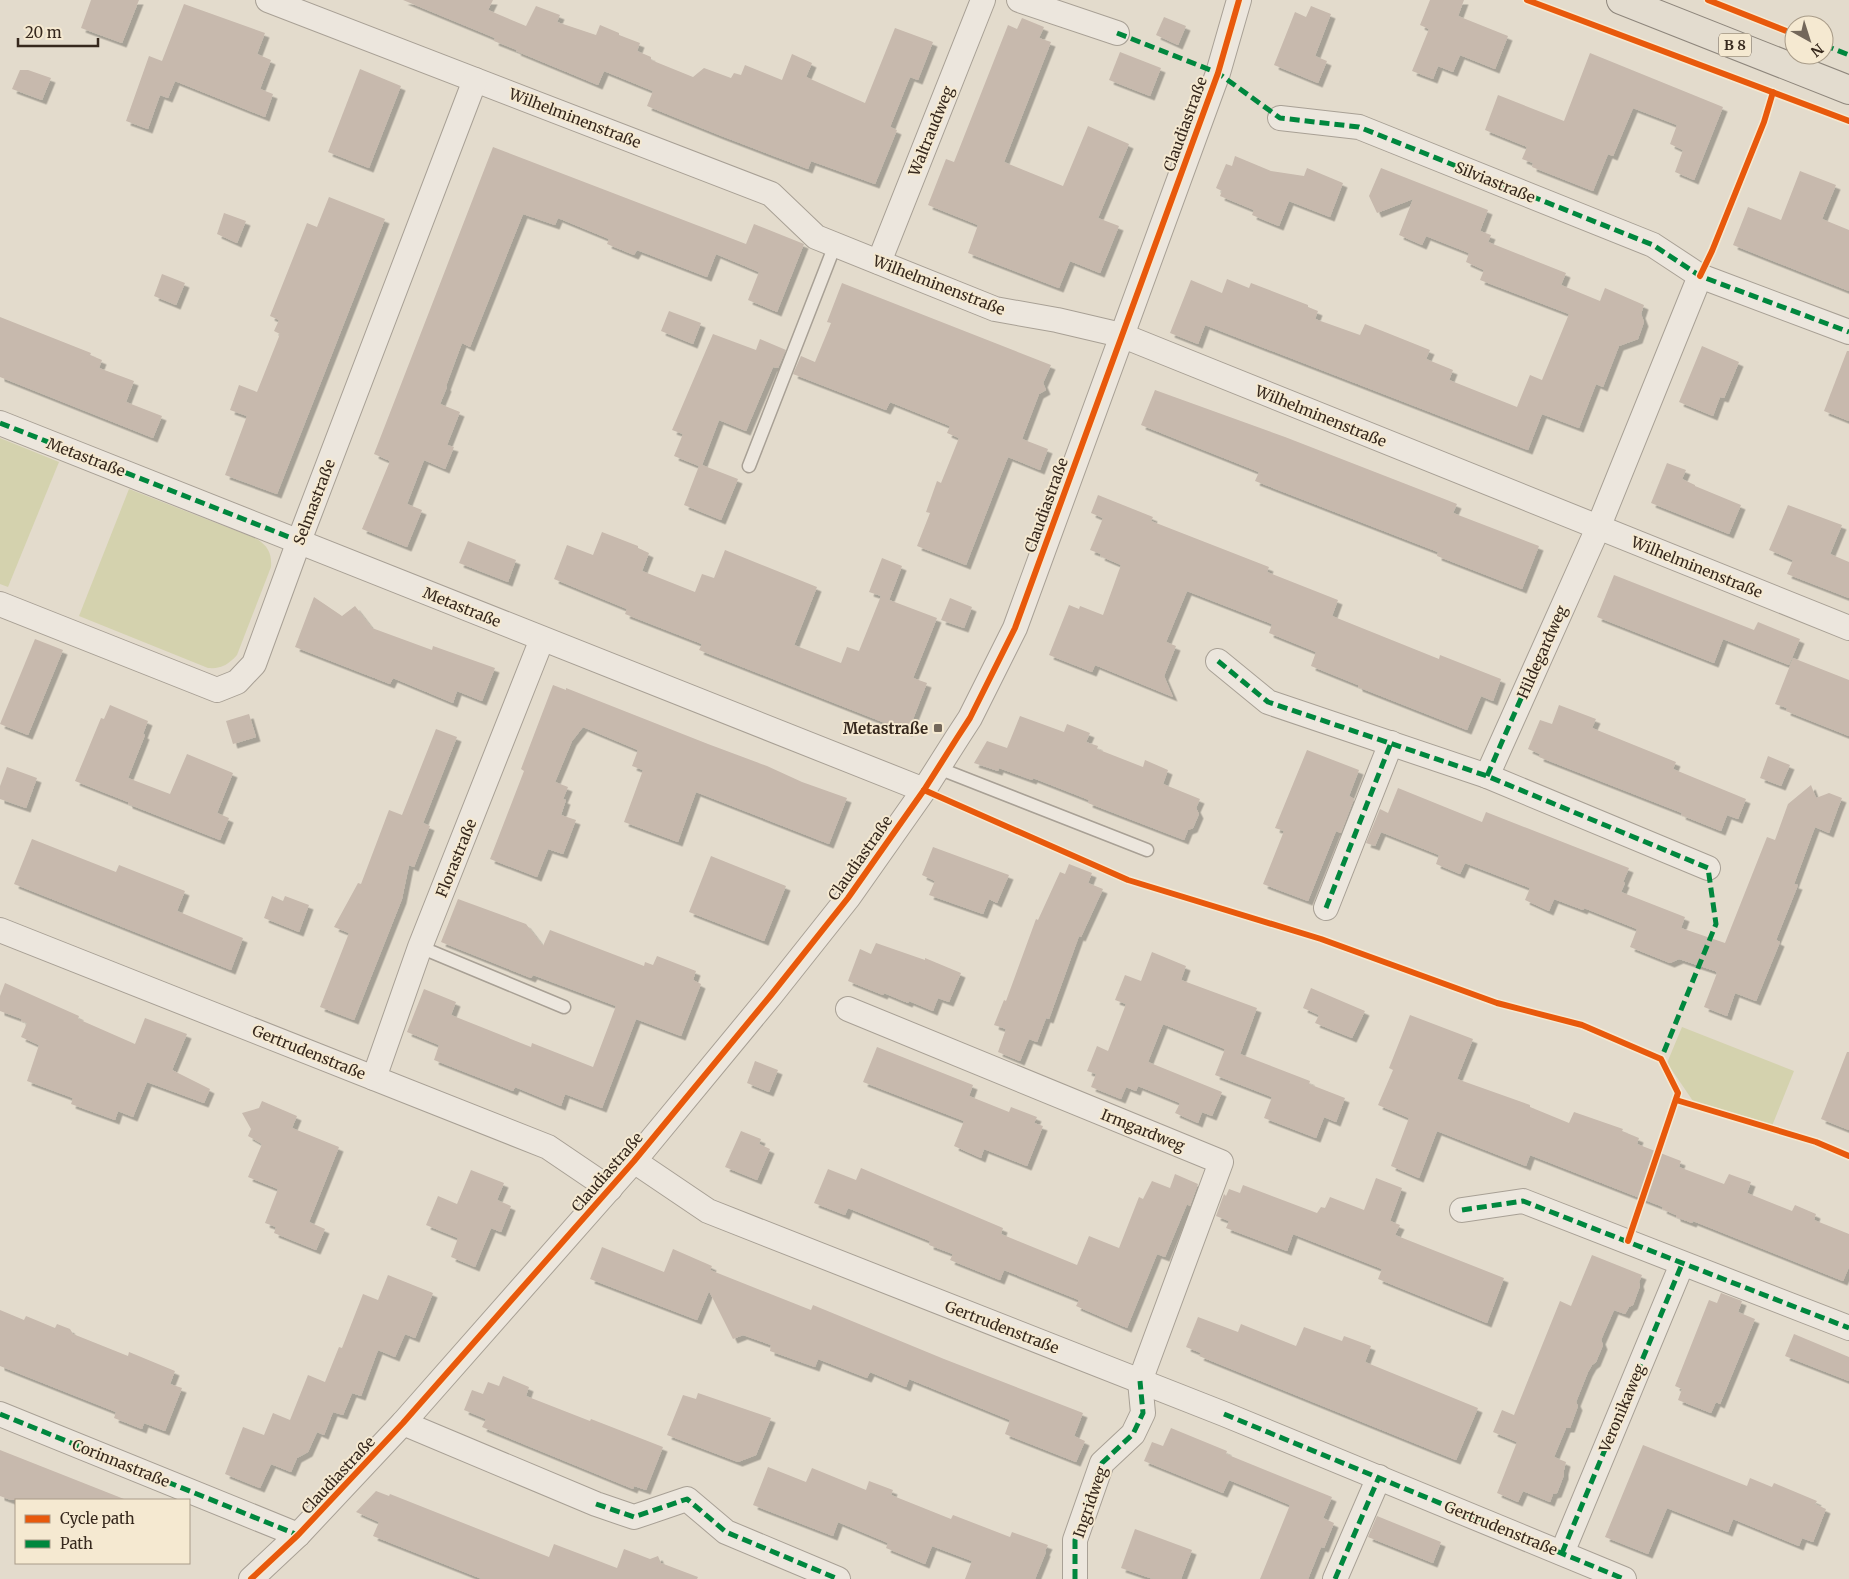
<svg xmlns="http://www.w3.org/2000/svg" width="1849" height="1579" viewBox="0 0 1849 1579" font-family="Merriweather,serif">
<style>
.green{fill:#d4d2ae}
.building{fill:#c7b9ad;filter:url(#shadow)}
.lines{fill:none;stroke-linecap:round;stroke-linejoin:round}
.lane-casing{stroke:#a8a095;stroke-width:15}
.street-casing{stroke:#a8a095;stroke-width:26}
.primary-casing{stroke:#8e867c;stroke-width:30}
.lane{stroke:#ece6dd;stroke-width:12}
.street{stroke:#ece6dd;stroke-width:24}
.primary{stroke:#e3dccf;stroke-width:28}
.quiet{stroke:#00873e;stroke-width:5;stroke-dasharray:10 5;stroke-linecap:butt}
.cycleway-casing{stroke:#f5e9d1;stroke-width:9}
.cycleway{stroke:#e8590c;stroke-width:6}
.poi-dot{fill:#73675a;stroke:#f5e9d1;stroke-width:2}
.labels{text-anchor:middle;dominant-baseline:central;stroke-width:4;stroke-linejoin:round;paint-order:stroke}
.shield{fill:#f5e9d1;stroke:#6f6253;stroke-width:1}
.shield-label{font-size:14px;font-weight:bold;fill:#36281d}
.street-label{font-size:15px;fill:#36281d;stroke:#f5e9d1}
.poi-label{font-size:15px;font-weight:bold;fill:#36281d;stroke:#f5e9d1;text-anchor:end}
</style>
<defs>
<filter id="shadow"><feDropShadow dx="4.5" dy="4.5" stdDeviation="0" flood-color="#0004"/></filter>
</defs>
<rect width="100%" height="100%" fill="#e3dbcc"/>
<g class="green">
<path d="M0 438 59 462 8 587 0 584Z"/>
<path d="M129 489 257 539C268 546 272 554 271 567L237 655C228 665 221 669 208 668L79 616Z"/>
<path d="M1682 1027 1794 1071 1770 1131 1693 1101 1667 1063Z"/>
</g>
<g class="building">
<path d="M91 0H139L122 43 81 28Z"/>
<path d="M403 0H493L488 10 526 26 536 6 560 15 557 22 596 35 600 25 619 33V35L640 43 637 51 651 57V60L693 77 704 68 731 78 734 73 741 75 745 65 782 80 792 54 812 63 806 77 865 103 895 28 933 42 918 80 910 77 890 127 897 130 875 184 811 161 808 169 719 135 647 106 653 91 604 71 598 85 516 51 517 50 494 41 495 38Z"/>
<path d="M1430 0H1464L1458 16 1508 36 1495 69 1460 55 1453 72 1438 66 1433 79 1412 71 1429 29 1420 25Z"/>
<path d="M184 4 265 33 257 54 271 60 260 89 273 94 265 117 175 81 168 98 160 95 148 129 126 121 149 56 162 61Z"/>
<path d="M1311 6 1331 14 1315 56 1327 61 1318 83 1274 65 1295 12 1306 17Z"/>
<path d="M1164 17 1186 26 1178 45 1156 35Z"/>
<path d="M1022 18 1044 27 1039 38 1051 42 1004 162 1063 186 1088 126 1129 144 1098 218 1119 226 1100 273 1070 261 1059 288 968 253 978 225 928 205 946 159 954 162 1008 25 1017 29Z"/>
<path d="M1120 52 1161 68 1150 96 1109 80Z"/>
<path d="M1590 53 1723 107 1694 180 1675 172 1683 150 1670 144 1677 125 1633 108 1613 156 1608 154 1593 191 1532 167 1533 163 1522 159 1527 147 1485 130 1498 95 1564 121Z"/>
<path d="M360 69 401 86 369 168 328 152Z"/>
<path d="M20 70H28L51 78 42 100 12 89Z"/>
<path d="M493 147 746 244 754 224 804 244 777 312 748 300 759 272 716 254 707 277 637 250 634 255 607 244 609 239 558 218 555 225 523 214 470 347 462 343 446 386 447 387 440 404 460 412 447 445 454 447 445 469 424 460 407 504 422 510 407 547 362 529 390 461 374 454Z"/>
<path d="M1235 156 1271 171 1304 176 1307 168 1343 183 1330 217 1289 201 1279 226 1252 215 1254 210 1220 196 1222 191 1216 188 1226 164 1232 166Z"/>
<path d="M1381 168 1488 210 1480 231 1491 235 1488 242 1566 273 1561 285 1600 301 1605 288 1644 305 1641 314 1644 322 1638 339 1619 346 1603 387 1596 384 1579 428 1542 414 1528 450 1205 325 1198 344 1170 333 1191 280 1222 293 1227 279 1249 288 1251 283 1308 305V307L1318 311 1315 319 1360 335 1365 324 1430 350 1426 359 1453 370 1449 380 1517 407 1530 375 1542 380 1569 314 1480 280 1484 270 1466 262 1469 253 1426 236 1422 245 1399 235 1413 199 1377 213 1369 196Z"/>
<path d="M1800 171 1836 185 1822 219 1849 230V291L1733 245 1748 207 1781 220Z"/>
<path d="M329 197 385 219 277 494 225 475 247 416 230 410 239 385 257 392 280 334 274 331 279 320 270 316 307 223 317 227Z"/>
<path d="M224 213 246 221 237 243 217 234Z"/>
<path d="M162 274 185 283 176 305 154 296Z"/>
<path d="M842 283 1051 365 1043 383 1046 390 1039 394 1022 439 1048 449 1040 470 1008 457 966 565 917 546 930 513 926 512 937 481 941 483 959 438 947 433 950 426 890 402 886 410 793 374 801 356 815 362 831 323 827 322Z"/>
<path d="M669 311 701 323 693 344 661 331Z"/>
<path d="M0 317 91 353 90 355 102 360 99 368 134 381 126 402 162 416 153 438 0 377Z"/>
<path d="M713 334 756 350 760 339 786 350 778 368 773 367 746 431 719 420 702 465 738 479 721 520 684 505 699 466 674 456 683 434 672 430Z"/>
<path d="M1702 346 1739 362 1724 398 1720 397 1713 416 1679 402Z"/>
<path d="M1847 351H1849V421L1824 411Z"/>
<path d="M1155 390 1285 437 1447 500 1457 504 1453 513 1539 546 1522 589 1437 556 1438 552 1255 481 1259 472 1141 425Z"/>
<path d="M1667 463 1686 470 1682 479 1695 485V486L1741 505 1729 534 1651 503Z"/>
<path d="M1098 495 1153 517 1151 521 1269 567 1267 572 1338 600 1332 616 1439 659 1440 655 1501 679 1493 701 1481 696 1467 730 1358 687V685L1311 666 1316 652 1269 633 1272 624 1187 591 1166 642 1176 646 1164 676 1173 697 1095 665 1092 672 1049 655 1069 605 1079 609 1080 606 1103 615 1121 565 1100 556 1101 554 1090 550 1103 518 1091 513Z"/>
<path d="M1788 505 1842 525 1830 554 1849 562V598L1787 574 1793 560 1769 550Z"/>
<path d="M602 532 638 546V548L649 553 642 571 695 592 702 574 714 578 725 550 817 587 794 645 841 663 847 647 859 651 881 596 869 592 882 558 902 566 889 600 884 598 937 618 913 678 927 683 908 732 699 650 702 644 625 614 627 609 554 579 567 545 593 555Z"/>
<path d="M468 541 516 560 508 582 459 563Z"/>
<path d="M1614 575 1754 630 1758 622 1800 639 1789 665 1723 639 1714 663 1597 617Z"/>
<path d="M314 597 342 616 355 606 372 628 432 650 433 646 495 668 482 701 457 691 453 703 393 678 390 684 295 647Z"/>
<path d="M950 598 972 607 964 628 941 620Z"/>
<path d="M35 639 63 650 28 735 0 724Z"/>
<path d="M1793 658 1849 680V736L1786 711 1787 708 1775 704Z"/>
<path d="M553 685 566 690V688L708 744 767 766 802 782 847 798 829 844 696 792 678 842 624 822 643 770 632 766 638 750 583 727 572 741 555 782 568 787 563 799 566 800 561 815 576 820 563 854 548 849 537 877 490 859 524 771 521 769Z"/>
<path d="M110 705 148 721 143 734 145 735 128 778 170 794 187 754 233 773 217 813 229 818 220 840 128 804V802L75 781 101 718 104 719Z"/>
<path d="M1559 705 1596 719 1592 728 1676 762 1673 769 1746 799 1738 819 1727 815 1721 831 1681 815 1682 813 1539 757 1540 754 1528 749 1540 720 1552 724Z"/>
<path d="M249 714 256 737 233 744 226 721Z"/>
<path d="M1020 716 1064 732 1067 724 1090 733 1086 742 1098 746 1097 749 1143 767 1145 760 1168 770 1163 784 1200 799 1196 808 1199 814 1193 828 1188 830 1184 840 1088 803 1089 800 1079 796 1033 778 1032 780 999 768 998 771 974 763 987 741 1007 748Z"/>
<path d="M436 729 457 737 423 823 430 826 414 867 409 865 402 899 354 1020 320 1007 349 933 334 927 358 883 361 884 389 810 402 815Z"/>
<path d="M1307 750 1359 770 1349 796 1354 799 1341 833 1336 831 1308 901 1263 884 1284 831 1275 828Z"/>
<path d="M1768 756 1790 765 1781 786 1760 778Z"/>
<path d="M7 767 37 778 26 808 0 799V786Z"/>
<path d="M1811 785 1816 798 1829 793 1842 798 1838 808 1829 833 1815 827 1794 884 1798 885 1776 940 1780 942 1756 1001 1735 993 1727 1016 1704 1007 1717 973 1715 971 1679 959 1670 963 1630 947 1637 929 1584 908 1583 910 1554 899 1549 911 1525 900 1530 888 1465 863 1460 874 1436 864 1439 855 1381 832 1375 846 1366 843 1380 809 1388 813 1398 788 1482 822 1486 812 1629 868 1623 882 1625 883 1621 892 1685 917 1681 928 1725 943 1767 837 1775 840 1788 804Z"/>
<path d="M32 839 116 872 119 865 185 891 177 911 243 938 231 970 14 884Z"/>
<path d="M933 847 1009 875 997 903 989 899 983 914 929 895 935 881 922 875Z"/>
<path d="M711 856 786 886 764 941 689 912Z"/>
<path d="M1069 864 1092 873 1088 883 1103 889 1081 937 1079 936 1049 1019 1046 1018 1037 1042 1029 1039 1020 1061 998 1052 1006 1029 994 1025 1004 1000 1006 1001 1036 919 1038 920 1060 872 1065 874Z"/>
<path d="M272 896 283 901 285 896 309 905 299 932 264 918Z"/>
<path d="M458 899 526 924 543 946 550 930 644 966 645 962 653 965 657 956 696 971 693 980 701 984 681 1036 636 1019 602 1108 565 1094 561 1106 515 1087 513 1091 434 1060 439 1045 407 1032 424 989 456 1002 451 1015 531 1047 532 1043 593 1067 616 1006 533 975 531 978 441 942Z"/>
<path d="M876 943 925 960V958L961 973 949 1002 938 998 933 1011 909 1001 908 1003 884 993 883 995 848 981 860 949 871 954Z"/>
<path d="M1152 952 1186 966 1181 980 1257 1008 1240 1054 1310 1081 1309 1084 1345 1098 1336 1122 1324 1117 1316 1138 1264 1118 1272 1097 1215 1075 1225 1049 1163 1024 1148 1062 1222 1092 1212 1116 1202 1112 1198 1123 1175 1113 1180 1103 1138 1086 1136 1091 1126 1087 1121 1099 1091 1087 1096 1074 1087 1071 1097 1046 1108 1051 1126 1004 1115 1000 1125 975 1141 981Z"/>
<path d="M5 983 79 1016 78 1019 135 1044 145 1018 187 1034 172 1070 210 1089 204 1103 147 1082 133 1117 118 1111 115 1120 71 1104 73 1098 27 1081 39 1045 21 1037 27 1023 21 1021 22 1019 0 1011V996Z"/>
<path d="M1311 988 1365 1011 1352 1038 1315 1023 1319 1015 1303 1008Z"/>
<path d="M1410 1015 1473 1039 1457 1079 1530 1105V1107L1569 1123 1574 1112 1623 1129 1622 1131 1639 1138 1637 1144 1681 1161 1679 1167 1724 1184 1729 1174 1751 1182 1747 1193 1792 1211 1795 1205 1816 1214 1814 1220 1849 1234V1267L1843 1281 1693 1221 1692 1223 1676 1217V1215L1662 1209 1663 1207 1530 1155 1526 1166 1437 1131 1419 1178 1391 1166 1409 1118 1378 1105 1393 1070 1389 1068Z"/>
<path d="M877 1047 973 1085 969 1096 1009 1112 1011 1107 1037 1117 1034 1123 1043 1126 1027 1166 984 1149 981 1158 954 1146 964 1121 863 1082Z"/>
<path d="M1847 1052H1849V1130L1821 1119Z"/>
<path d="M755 1061 778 1070 769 1092 747 1083Z"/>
<path d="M262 1101 297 1116 292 1128 339 1147 309 1222 325 1229 316 1250 274 1233 276 1227 265 1223 278 1189 248 1177 262 1144 248 1136 251 1129 242 1113 259 1108Z"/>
<path d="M741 1131 761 1139 759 1144 770 1149 757 1180 725 1167Z"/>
<path d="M861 1168 1003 1228 1001 1234 1077 1265 1089 1236 1119 1248 1139 1197 1143 1199 1152 1181 1170 1188 1175 1174 1198 1184 1190 1206 1187 1204 1165 1257 1157 1254 1127 1328 1076 1306 1079 1300 1004 1270 1000 1280 950 1260 953 1254 929 1245 930 1241 848 1208 845 1215 814 1203 828 1169 856 1180Z"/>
<path d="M471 1170 504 1183 497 1200 511 1206 501 1232 491 1228 475 1267 451 1257 458 1238 426 1225 438 1196 457 1204Z"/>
<path d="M1376 1178 1402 1188 1390 1221 1400 1225 1395 1235 1504 1278 1487 1323 1378 1279 1382 1269 1293 1234 1287 1251 1226 1228 1229 1221 1216 1216 1224 1194 1226 1196 1229 1189 1240 1193 1243 1185 1317 1213 1321 1207 1325 1208 1330 1197 1364 1210Z"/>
<path d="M602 1247 664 1272 673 1249 712 1266 710 1270 811 1310 813 1305 944 1359 1083 1413 1074 1436 1085 1441 1076 1462 1005 1434 1010 1420 909 1379 906 1387 870 1372 867 1378 818 1359 815 1367 770 1351 771 1345 743 1335 733 1339 709 1291 697 1320 590 1279Z"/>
<path d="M1592 1255 1642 1275 1639 1282 1640 1286 1633 1305 1629 1307 1625 1314 1614 1310 1601 1340 1603 1345 1596 1362 1592 1365 1588 1372 1576 1402 1578 1406 1570 1428H1566L1554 1457 1566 1462 1564 1470V1475L1557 1493 1553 1494 1550 1502 1523 1491 1518 1502 1497 1493 1517 1442 1493 1432 1502 1410 1514 1415 1560 1301 1571 1306Z"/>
<path d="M388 1275 433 1293 415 1338 405 1334 395 1357 378 1350 361 1396 352 1393 343 1415 333 1412 324 1435 317 1432 308 1452 297 1458 291 1472 271 1464 260 1488 225 1474 243 1427 264 1435 273 1413 290 1420 308 1375 325 1382 339 1347 342 1348 363 1294 378 1300Z"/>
<path d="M1721 1293 1742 1301 1738 1312 1755 1319 1720 1404 1716 1402 1711 1413 1678 1400 1682 1389 1675 1386 1709 1300 1717 1303Z"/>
<path d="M0 1310 24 1320 26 1316 55 1328 57 1324 70 1329 73 1334 128 1356 129 1352 175 1371 170 1384 182 1388 165 1431 144 1423 142 1429 114 1418 116 1412 0 1366Z"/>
<path d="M1198 1317 1238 1332 1241 1324 1296 1346 1304 1327 1342 1341 1344 1336 1371 1346 1365 1362 1478 1408 1456 1460 1199 1356 1201 1353 1186 1347Z"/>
<path d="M1794 1334 1849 1357V1381L1785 1356Z"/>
<path d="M503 1376 529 1387 526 1396 590 1421 591 1419 663 1447 646 1490 634 1486 633 1489 482 1427 486 1419 464 1410 472 1390 483 1394 488 1382 499 1386Z"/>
<path d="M698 1393 771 1418 756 1455 738 1462 667 1435 683 1395 696 1399Z"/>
<path d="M1171 1428 1227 1451 1226 1454 1332 1497 1323 1518 1334 1523 1324 1548 1321 1547 1308 1579H1260L1290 1505 1229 1480 1223 1493 1144 1461 1152 1442 1163 1446Z"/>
<path d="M1643 1445 1747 1486 1750 1478 1772 1487 1774 1483 1817 1501 1815 1504 1826 1509 1813 1542 1802 1538 1799 1546 1733 1519 1728 1532 1667 1508 1648 1554 1605 1537Z"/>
<path d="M0 1450 124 1499V1500H11L0 1496Z"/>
<path d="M768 1467 806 1482 812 1468 866 1490 869 1481 893 1490 891 1495 951 1519 953 1515 1010 1537 1012 1532 1048 1545 1045 1551 1046 1552 1035 1579H965L972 1561 932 1546 925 1564 886 1548 888 1543 838 1522 833 1536 753 1505Z"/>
<path d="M376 1491 389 1496 390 1494 549 1557 554 1544 617 1568 624 1549 650 1559 658 1556 661 1563 698 1577 697 1579H482L373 1536 379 1522 356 1512Z"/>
<path d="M1377 1516 1441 1542 1433 1563 1368 1537Z"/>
<path d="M1135 1529 1192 1550 1181 1579H1153L1121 1568Z"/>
</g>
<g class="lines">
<defs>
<g id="lane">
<path d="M749 466 835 245"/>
<path d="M938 768 1147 850"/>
<path d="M420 947 564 1007"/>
</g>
<g id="street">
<path d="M268 0 771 194 816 237 995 309 1057 320 1121 335 1849 628"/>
<path d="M1019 0 1117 33"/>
<path d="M1280 118 1359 127 1653 245 1700 276 1849 332"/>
<path d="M879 262 983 0"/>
<path d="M0 423 924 790"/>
<path d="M0 604 217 690 237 682 254 664 299 541 475 80"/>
<path d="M1218 661 1268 702 1487 776 1708 868"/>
<path d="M1487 776 1598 528 1700 276"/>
<path d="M1326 908 1391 743"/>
<path d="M0 930 548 1147 610 1189"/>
<path d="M848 1009 1221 1162 1140 1381 1143 1413 1133 1434 1102 1463 1075 1540V1579"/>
<path d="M374 1078 420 947 542 639"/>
<path d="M634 1161 708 1211 1224 1414 1624 1579"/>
<path d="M1462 1210 1523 1201 1849 1328"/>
<path d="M0 1414 298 1535"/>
<path d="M403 1423 596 1504 634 1517 687 1499 726 1532 838 1579"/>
<path d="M1562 1553 1682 1264"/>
<path d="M251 1579 298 1535 403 1423 634 1161 771 995 848 898 924 790 957 738 970 718 1015 628 1218 73 1239 0"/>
<path d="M1335 1579 1379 1477"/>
</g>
<path id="primary" d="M1621 0 1849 90"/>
</defs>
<use href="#lane" class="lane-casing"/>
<use href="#street" class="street-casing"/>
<use href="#primary" class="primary-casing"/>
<use href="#lane" class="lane"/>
<use href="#street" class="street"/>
<use href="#primary" class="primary"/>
<g class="quiet">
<path d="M1117 33 1218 73 1280 118 1359 127 1653 245 1700 276 1849 332"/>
<path d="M1824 45 1849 55"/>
<path d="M0 423 299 541"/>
<path d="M1218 661 1268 702 1487 776 1708 868 1716 924 1661 1059"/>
<path d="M1487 776 1537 662"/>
<path d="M1326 908 1391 743"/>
<path d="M1462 1210 1523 1201 1849 1328"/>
<path d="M0 1414 298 1535"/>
<path d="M1224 1414 1624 1579"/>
<path d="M596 1504 634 1517 687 1499 726 1532 838 1579"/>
<path d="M1562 1553 1682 1264"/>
<path d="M1075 1579V1540L1102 1463 1133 1434 1143 1413 1140 1381"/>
<path d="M1335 1579 1379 1477"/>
</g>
<defs>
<g id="cycleway">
<path d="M1527 0 1849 121"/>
<path d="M1708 0 1794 34"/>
<path d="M1700 276 1712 251 1764 122 1773 92"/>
<path d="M924 790 1128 880 1321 939 1497 1003 1582 1025 1661 1059 1678 1093 1628 1241"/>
<path d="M1676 1100 1816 1142 1849 1156"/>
<path d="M251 1579 298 1535 403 1423 634 1161 771 995 848 898 924 790 957 738 970 718 1015 628 1218 73 1239 0"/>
</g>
</defs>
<use href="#cycleway" class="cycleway-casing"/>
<use href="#cycleway" class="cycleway"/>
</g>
<rect class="poi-dot" x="933" y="723" width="10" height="10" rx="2.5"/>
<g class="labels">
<rect class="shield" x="1719" y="33.5" width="32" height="23" rx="4"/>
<g class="shield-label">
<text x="1735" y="45">B 8</text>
</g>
<g class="street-label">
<text transform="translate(575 118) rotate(21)">Wilhelminenstraße</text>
<text transform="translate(1185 124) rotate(-70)">Claudiastraße</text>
<text transform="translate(931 131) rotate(-68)">Waltraudweg</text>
<text transform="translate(1495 182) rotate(22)">Silviastraße</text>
<text transform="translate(939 285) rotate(21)">Wilhelminenstraße</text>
<text transform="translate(1321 416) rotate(22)">Wilhelminenstraße</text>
<text transform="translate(86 457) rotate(21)">Metastraße</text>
<text transform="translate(314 502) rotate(-69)">Selmastraße</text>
<text transform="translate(1046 505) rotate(-70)">Claudiastraße</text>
<text transform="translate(1697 567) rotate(22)">Wilhelminenstraße</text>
<text transform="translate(462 607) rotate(22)">Metastraße</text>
<text transform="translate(1542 652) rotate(-66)">Hildegardweg</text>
<text transform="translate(456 858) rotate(-68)">Florastraße</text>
<text transform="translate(860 858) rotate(-55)">Claudiastraße</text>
<text transform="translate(309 1052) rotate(22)">Gertrudenstraße</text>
<text transform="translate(1143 1130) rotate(22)">Irmgardweg</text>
<text transform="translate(607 1172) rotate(-49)">Claudiastraße</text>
<text transform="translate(1002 1327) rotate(21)">Gertrudenstraße</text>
<text transform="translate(1622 1408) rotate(-67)">Veronikaweg</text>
<text transform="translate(121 1463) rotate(22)">Corinnastraße</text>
<text transform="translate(338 1475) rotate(-47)">Claudiastraße</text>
<text transform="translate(1090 1502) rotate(-71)">Ingridweg</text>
<text transform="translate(1501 1528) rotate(22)">Gertrudenstraße</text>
</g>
<g class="poi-label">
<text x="928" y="728">Metastraße</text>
</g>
</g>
<rect x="15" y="1499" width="175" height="65" fill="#f5e9d1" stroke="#a99c89"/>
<rect x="25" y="1515" width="25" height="8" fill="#e8590c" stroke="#a99c89"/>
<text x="60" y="1524" font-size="15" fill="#36281d">Cycle path</text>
<rect x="25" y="1540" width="25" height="8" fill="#00873e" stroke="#a99c89"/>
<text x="60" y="1549" font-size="15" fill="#36281d">Path</text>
<g transform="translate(1809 40) rotate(141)"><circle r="24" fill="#f5e9d1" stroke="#a99c89"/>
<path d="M0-4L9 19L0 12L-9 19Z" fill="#73675a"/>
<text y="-8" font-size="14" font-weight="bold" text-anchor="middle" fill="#36281d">N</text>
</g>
<path d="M18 38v8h80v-8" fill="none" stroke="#36281d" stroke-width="2.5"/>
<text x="25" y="38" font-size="15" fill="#36281d" stroke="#f5e9d1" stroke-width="4" paint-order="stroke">20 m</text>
</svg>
